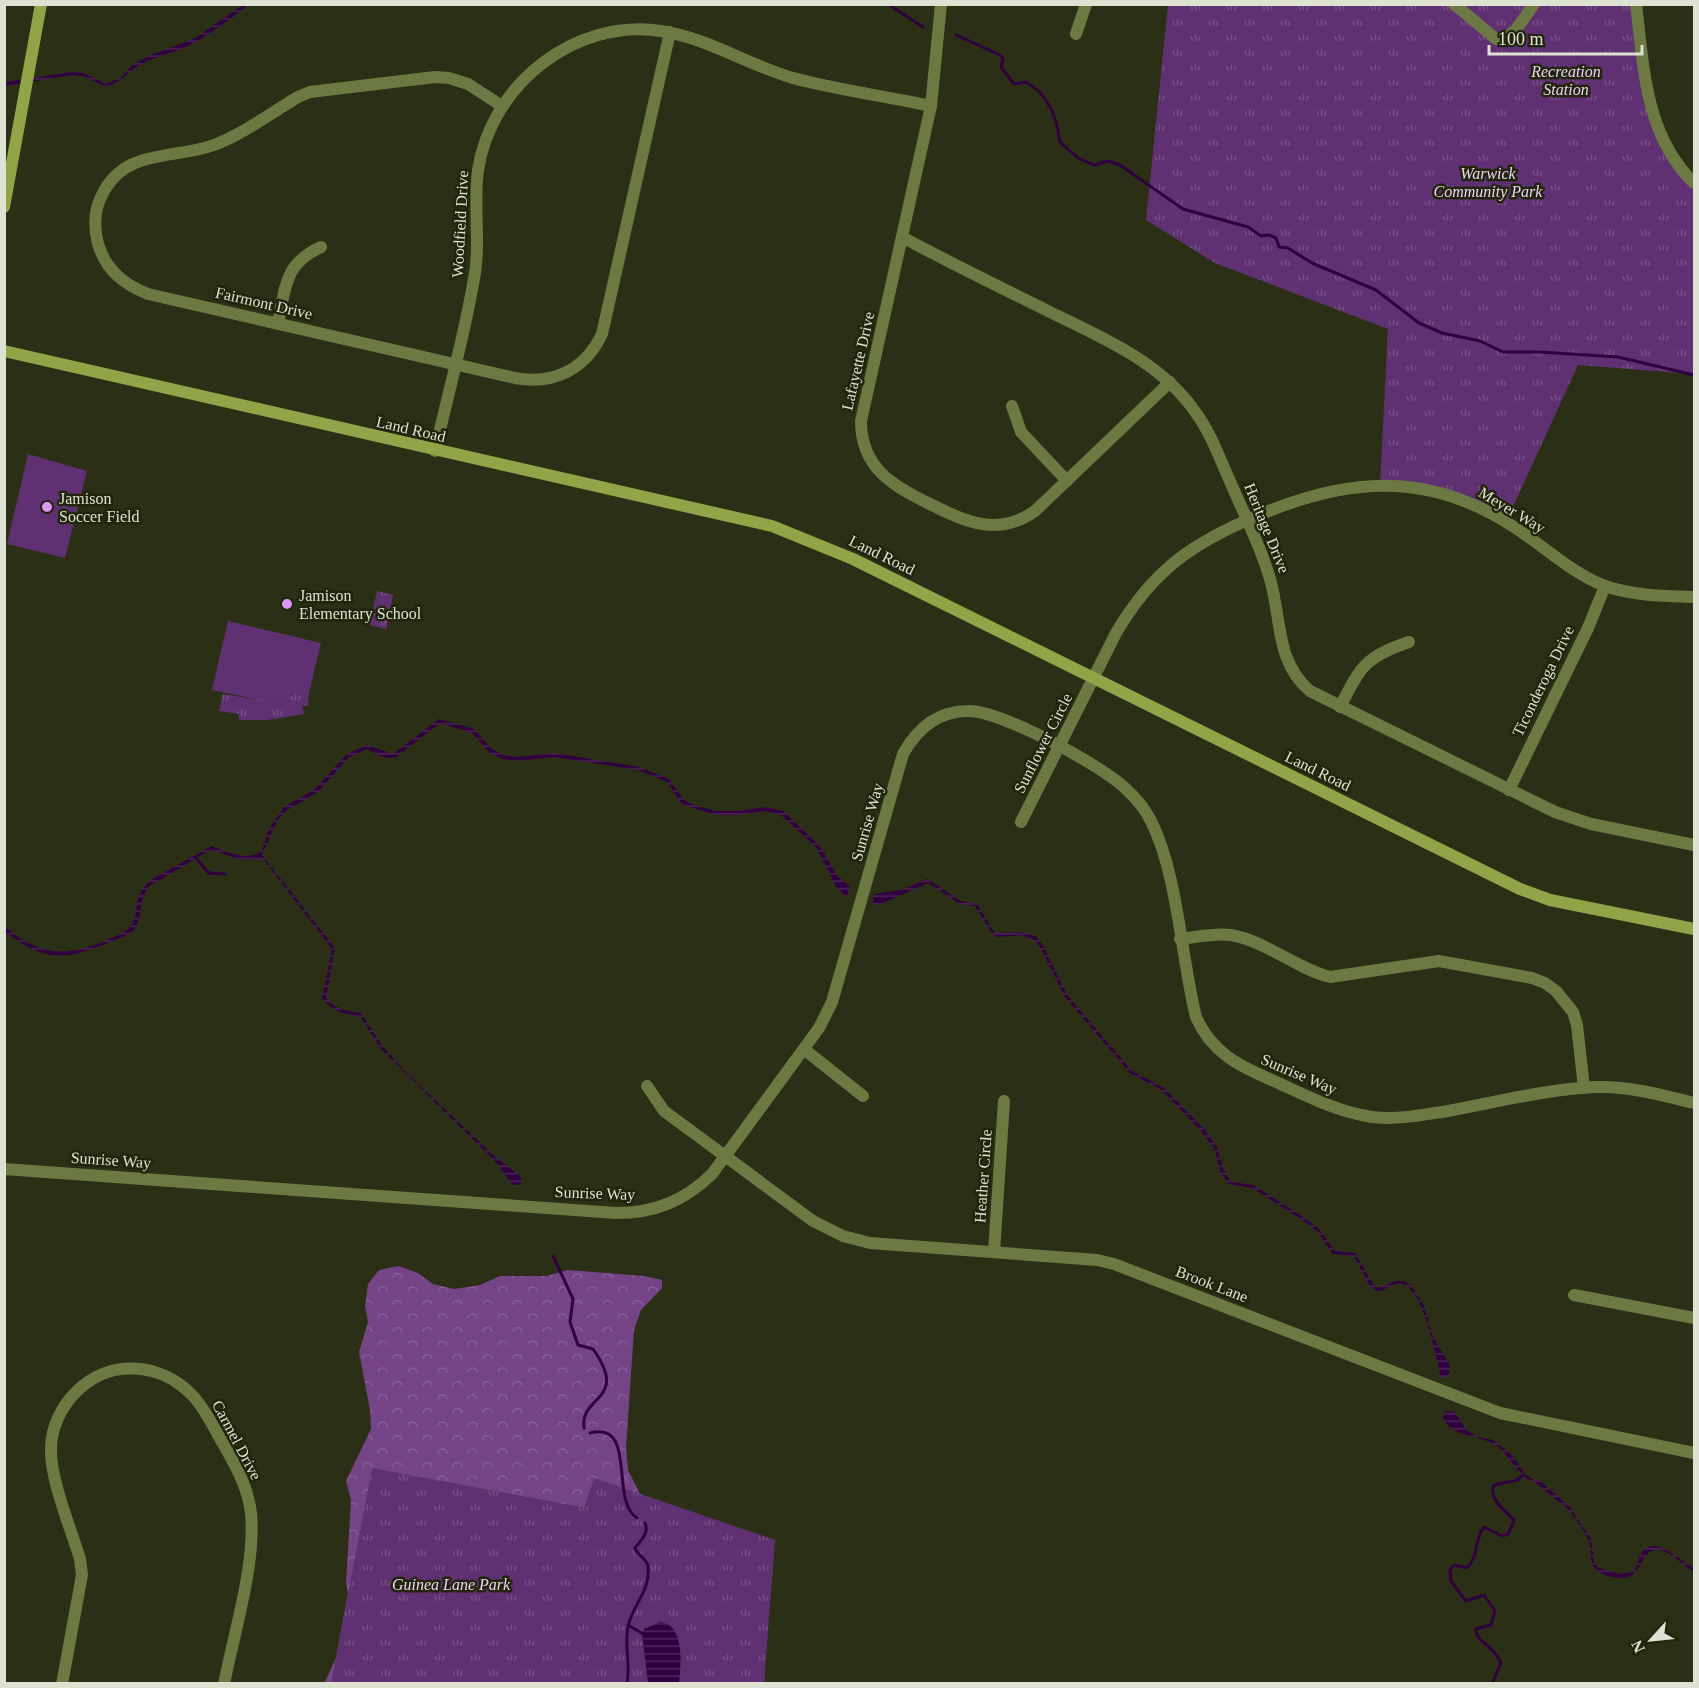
<svg xmlns="http://www.w3.org/2000/svg" width="1699" height="1688" viewBox="0 0 1699 1688" font-family="Georgia,serif">
<style>
.green{fill:#603172}
.forest{fill:url(#forest-crowns)}
.park{fill:url(#park-tufts)}
.water{fill:url(#water-rules)}
.lines{fill:none;stroke-linecap:round;stroke-linejoin:round}
.stream{stroke:#30003f;stroke-width:3}
.street{stroke:#6d7942;stroke-width:12}
.secondary{stroke:#92a448;stroke-width:12}
.poi-dot{fill:#db99f5;stroke:#20250b;stroke-width:2}
.labels{text-anchor:middle;dominant-baseline:central;stroke-width:5;stroke-linejoin:round;paint-order:stroke}
.park-label{font-size:16px;font-style:italic;fill:#edd3f9;stroke:#20250b}
.street-label{font-size:16px;fill:#dee2d2;stroke:#20250b}
.poi-label{font-size:16px;fill:#dee2d2;stroke:#20250b;text-anchor:start}
</style>
<defs>
<pattern id="forest-crowns" width="20" height="18" patternUnits="userSpaceOnUse" patternTransform="scale(1.5)"><rect width="20" height="18" fill="#744487"/><path d="M2 6a3 3 0 1 1 6 0M12 15a3 3 0 1 1 6 0" fill="none" stroke="#875f97"/></pattern>
<pattern id="park-tufts" width="24" height="20" patternUnits="userSpaceOnUse" patternTransform="scale(1.5)"><rect width="24" height="20" fill="#603172"/><path d="M3 7l-1-3M5 7V3M7 7l1-3M15 17l-1-3M17 17v-4M19 17l1-3" fill="none" stroke="#764f85"/></pattern>
<pattern id="water-rules" width="6" height="5" patternUnits="userSpaceOnUse" patternTransform="scale(1.5)"><rect width="6" height="5" fill="#30003f"/><path d="M0 2.5h6" fill="none" stroke="#4e255a"/></pattern>
</defs>
<rect width="100%" height="100%" fill="#2a2f15"/>
<g class="green">
<path d="M28 454 87 471 65 558 7 544Z"/>
<path d="M228 621 321 643 309 693 260 700 212 690Z"/>
</g>
<path class="forest" d="M399 1266 418 1273 433 1284 454 1289 480 1285 500 1276H546L568 1270 644 1276 662 1280V1288L641 1310 634 1330 626 1448 628 1470 640 1494 601 1511 440 1481 412 1482 354 1683 324 1684 336 1658 348 1593 346 1583 351 1500 346 1481 371 1429 370 1410 359 1352 368 1322 365 1306 368 1284 379 1270Z"/>
<g class="park">
<path d="M1168 5H1636L1652 115 1694 182V374L1578 365 1506 522 1481 508 1380 485 1388 329 1215 263 1146 220Z"/>
<path d="M377 591 393 595 386 629 370 625Z"/>
<path d="M309 693 308 706H302L304 714 267 720H239V714L219 711 223 694 260 700Z"/>
<path d="M372 1468 584 1508 594 1478 775 1540 764 1683 331 1684Z"/>
</g>
<g class="water">
<path d="M243 5H248C229 20 206 38 183 48 168 54 154 57 140 65 127 72 121 83 106 87L83 76 73 75 5 86V82L11 81 73 72 84 73 106 84 122 77 132 65 149 56 195 38Z"/>
<path d="M439 719 474 729 492 749 503 755 516 757 554 753 639 767 669 779 685 801 697 806 716 811H738L765 807 783 811 819 845 838 877 850 886 847 897 837 888 816 847 781 815 765 811 739 815H716L696 809 682 804 667 782 638 770 554 757 517 761 502 759 489 752 472 733 440 723 395 758H385L367 749 349 757 318 792 287 810 278 819 262 855 335 948 326 998C333 1008 349 1012 361 1013L383 1047 406 1072 493 1155 521 1177V1184L513 1185 495 1161 381 1049 360 1016C347 1015 329 1010 322 998L332 949 264 860 239 859 212 850 205 853 148 887C139 902 142 915 136 927 131 935 120 938 112 941 64 961 48 963 5 932V927C40 956 66 958 107 940 115 936 125 934 131 926 142 910 129 896 154 878L212 846C226 852 248 862 262 851L269 829 284 807 315 789 347 754 367 745 393 754Z"/>
<path d="M927 879 961 901 977 904 995 933 1021 932 1035 936 1043 945 1067 995 1132 1071 1164 1088 1204 1129 1217 1147 1224 1171 1231 1182 1253 1185 1302 1216 1319 1229 1335 1251 1355 1253 1373 1284 1378 1288 1395 1281H1404L1412 1287 1424 1306 1433 1337 1450 1366 1448 1377H1441C1436 1357 1424 1291 1403 1284 1394 1281 1386 1291 1377 1291L1370 1286 1354 1256 1333 1254 1317 1231 1301 1219 1252 1188 1229 1184 1221 1173 1214 1148 1201 1131 1162 1090 1130 1073 1065 997 1040 947 1033 939 1021 935 998 937 993 935 975 906 960 904 928 883 881 904H872L875 894 901 890Z"/>
<path d="M1445 1411 1455 1412 1466 1430 1478 1437 1493 1440 1512 1455 1525 1474 1534 1480 1540 1481 1569 1506 1591 1539 1594 1563 1599 1568 1619 1574 1633 1572C1639 1566 1638 1557 1643 1551 1656 1535 1683 1563 1694 1568V1572C1683 1566 1672 1552 1660 1550 1635 1546 1648 1592 1603 1574 1586 1567 1594 1553 1588 1539 1582 1528 1571 1510 1561 1503 1553 1498 1547 1491 1540 1486 1535 1482 1529 1481 1525 1477 1513 1467 1508 1453 1494 1444 1478 1435 1452 1437 1443 1418Z"/>
<path d="M660 1622C685 1624 681 1665 679 1683H648L642 1633 644 1629Z"/>
</g>
<g class="lines">
<g class="stream">
<path d="M888 4 923 27"/>
<path d="M956 35 1000 55 1003 58 1001 67 1014 84 1026 82C1049 94 1057 119 1060 142L1078 158 1094 165 1108 161 1120 165 1183 209 1248 227 1261 236 1269 235 1276 238 1279 247 1288 248 1312 263 1376 290 1419 323 1442 333 1480 341 1503 352H1540L1618 357 1694 375"/>
<path d="M195 857 209 873 225 874"/>
<path d="M553 1256 573 1299 570 1322 578 1345 593 1349C630 1401 579 1395 584 1428"/>
<path d="M590 1433C638 1421 609 1500 637 1518"/>
<path d="M628 1625 645 1635"/>
<path d="M627 1682C631 1665 624 1647 628 1627 632 1605 651 1591 648 1566 647 1559 637 1555 635 1548 641 1540 649 1534 645 1523"/>
<path d="M1492 1684 1501 1663C1495 1646 1474 1641 1476 1629L1491 1625 1495 1611 1484 1595 1466 1601 1451 1581 1450 1570 1454 1565 1467 1568C1479 1556 1474 1540 1484 1527L1502 1536 1508 1534 1514 1520C1505 1510 1490 1502 1493 1486 1504 1480 1515 1485 1523 1475"/>
</g>
<g class="street">
<path d="M941 4 931 106 861 421C861 468 893 486 930 504 966 522 998 537 1035 511L1170 382"/>
<path d="M1454 4 1496 39C1512 42 1525 16 1534 4"/>
<path d="M1636 4C1644 69 1645 135 1694 183"/>
<path d="M1076 34 1086 4"/>
<path d="M502 106 468 84 449 78 435 77 310 92 298 97C271 113 243 134 214 145 172 160 125 148 102 195 94 210 94 228 98 244 106 270 123 284 148 294L515 378C553 385 585 370 602 334L670 32"/>
<path d="M902 237C952 264 1002 288 1052 313 1105 339 1162 363 1196 413 1212 435 1221 462 1232 486 1245 516 1261 547 1270 579 1282 620 1275 661 1310 691L1555 812 1591 824 1694 845"/>
<path d="M278 323C286 286 284 264 321 247"/>
<path d="M1012 406 1021 432 1067 481"/>
<path d="M435 451C448 394 464 337 474 279 481 243 473 206 478 170 491 85 574 18 661 31 708 38 748 65 793 78 838 90 885 96 931 106"/>
<path d="M1340 707C1361 666 1365 657 1409 642"/>
<path d="M1509 790 1588 628 1605 586"/>
<path d="M1021 822 1116 633C1153 570 1192 543 1259 515 1349 477 1429 471 1514 527 1544 546 1571 573 1605 586 1635 596 1664 596 1694 597"/>
<path d="M1180 939C1197 937 1214 933 1231 935 1266 941 1295 968 1330 977L1439 961 1532 978 1545 983 1556 991 1573 1012 1577 1025 1584 1088"/>
<path d="M805 1050 863 1096"/>
<path d="M647 1086 664 1111 813 1221 843 1236 870 1243 1097 1260 1114 1264 1500 1413 1694 1453"/>
<path d="M4 1169 616 1213C655 1213 684 1201 712 1174L819 1028 832 1002 903 754C917 729 938 711 968 711 1000 710 1103 766 1126 789 1136 798 1145 809 1151 821 1178 875 1181 957 1196 1017 1212 1053 1239 1066 1274 1081 1305 1095 1337 1112 1372 1117 1398 1120 1422 1115 1448 1111 1497 1102 1547 1089 1596 1087 1629 1086 1662 1095 1694 1103"/>
<path d="M994 1252 1004 1101"/>
<path d="M1574 1295 1694 1318"/>
<path d="M62 1684 82 1575 80 1559C71 1529 50 1479 51 1449 51 1428 61 1407 76 1392 109 1358 161 1362 193 1396 205 1409 213 1426 222 1442 235 1464 248 1487 251 1513 256 1563 234 1633 224 1684"/>
</g>
<g class="secondary">
<path d="M4 207 41 4"/>
<path d="M4 351 772 526 853 559 1520 889 1550 900 1694 929"/>
</g>
</g>
<g class="poi-dot">
<circle cx="47" cy="507" r="6"/>
<circle cx="287" cy="604" r="6"/>
</g>
<g class="labels">
<g class="park-label">
<text x="1566" y="71">Recreation<tspan x="1566" dy="18">Station</tspan></text>
<text x="1488" y="173">Warwick<tspan x="1488" dy="18">Community Park</tspan></text>
<text x="451" y="1584">Guinea Lane Park</text>
</g>
<g class="street-label">
<text transform="translate(460 224) rotate(-87)">Woodfield Drive</text>
<text transform="translate(264 303) rotate(13)">Fairmont Drive</text>
<text transform="translate(858 361) rotate(-77)">Lafayette Drive</text>
<text transform="translate(411 429) rotate(13)">Land Road</text>
<text transform="translate(1512 510) rotate(31)">Meyer Way</text>
<text transform="translate(1267 528) rotate(68)">Heritage Drive</text>
<text transform="translate(882 555) rotate(26)">Land Road</text>
<text transform="translate(1543 681) rotate(-64)">Ticonderoga Drive</text>
<text transform="translate(1043 743) rotate(-63)">Sunflower Circle</text>
<text transform="translate(1318 771) rotate(26)">Land Road</text>
<text transform="translate(867 822) rotate(-74)">Sunrise Way</text>
<text transform="translate(1299 1074) rotate(23)">Sunrise Way</text>
<text transform="translate(111 1160) rotate(4)">Sunrise Way</text>
<text transform="translate(983 1176) rotate(-86)">Heather Circle</text>
<text transform="translate(595 1193) rotate(2)">Sunrise Way</text>
<text transform="translate(1212 1284) rotate(21)">Brook Lane</text>
<text transform="translate(237 1440) rotate(62)">Carmel Drive</text>
</g>
<g class="poi-label">
<text x="59" y="498">Jamison<tspan x="59" dy="18">Soccer Field</tspan></text>
<text x="299" y="595">Jamison<tspan x="299" dy="18">Elementary School</tspan></text>
</g>
</g>
<rect width="1699" height="1688" fill="none" stroke="#dee2d2" stroke-width="12"/>
<g transform="translate(1651 1640) rotate(243)" stroke="#20250b" stroke-width="4.5" paint-order="stroke">
<path d="M0-4.5L10 22L0 15L-10 22Z" fill="#dee2d2"/>
<text y="-9" font-size="16" font-weight="bold" text-anchor="middle" fill="#dee2d2">N</text>
</g>
<path d="M1489 45v9h153v-9" fill="none" stroke="#dee2d2" stroke-width="3"/>
<text x="1498" y="45" font-size="18" fill="#dee2d2" stroke="#20250b" stroke-width="4.5" paint-order="stroke">100 m</text>
</svg>
